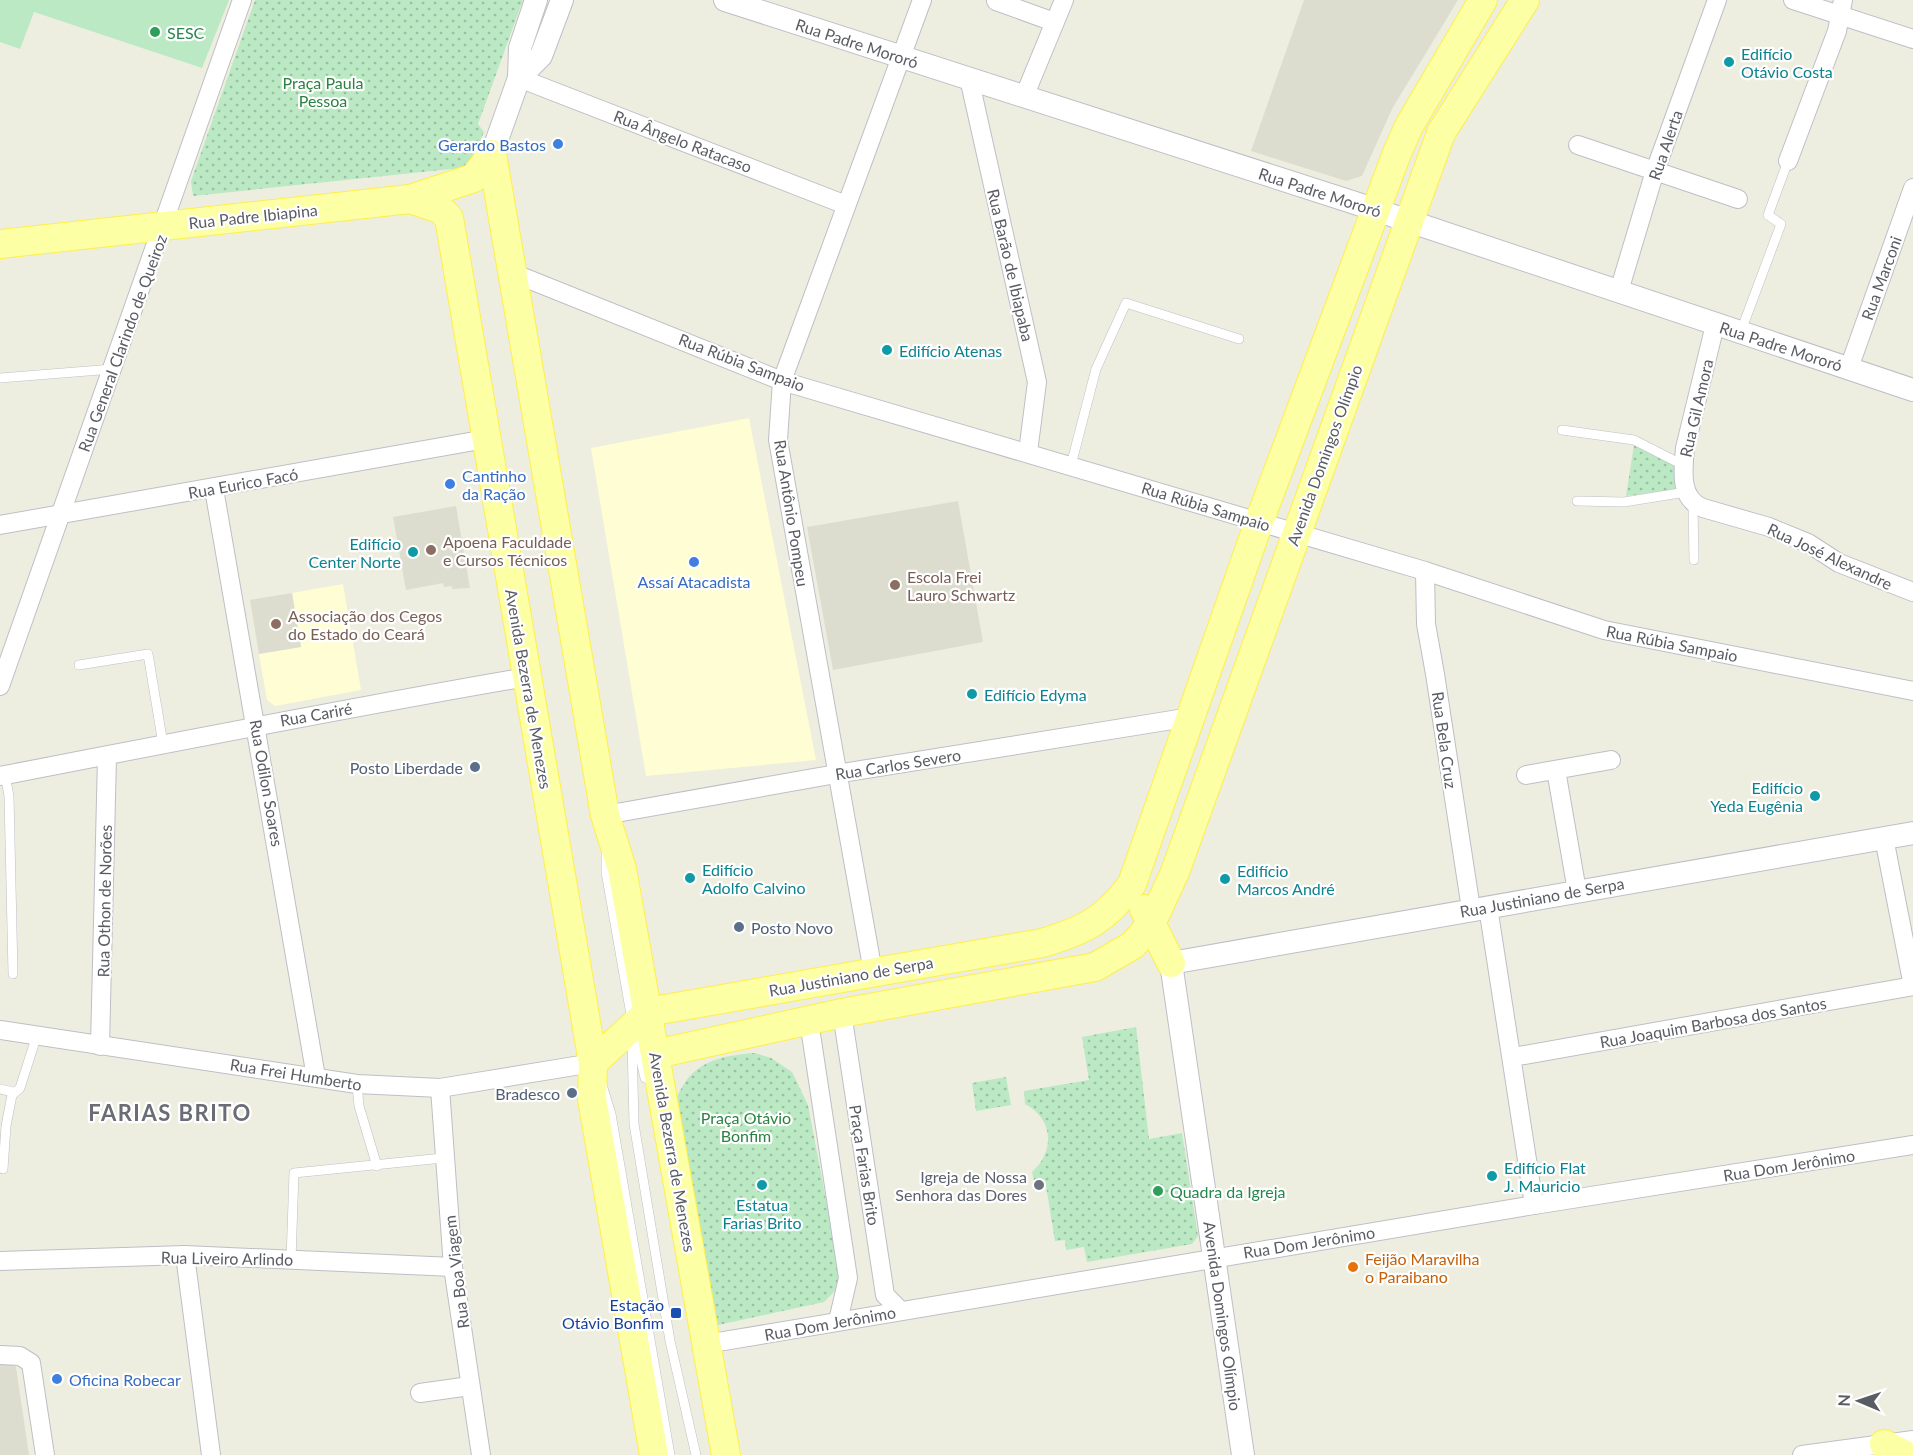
<svg xmlns="http://www.w3.org/2000/svg" width="1913" height="1455" viewBox="0 0 1913 1455" font-family="Lato,sans-serif">
<style>
.commercial{fill:#fffdd4}
.education{fill:#ddddcf}
.grass{fill:#bae9c3}
.park{fill:url(#park-dots)}
.lines{fill:none;stroke-linecap:round;stroke-linejoin:round}
.service-casing{stroke:#bebfc6;stroke-width:10}
.minor-casing{stroke:#bebfc6;stroke-width:20}
.tertiary-casing{stroke:#bebfc6;stroke-width:24}
.primary-casing{stroke:#ffef48;stroke-width:30}
.service{stroke:#fff;stroke-width:9}
.minor{stroke:#fff;stroke-width:18}
.tertiary{stroke:#fff;stroke-width:22}
.primary{stroke:#fcffa4;stroke-width:28}
.leisure-dot{fill:#2e9e5b;stroke:#fff;stroke-width:2}
.culture-dot{fill:#0f9aa8;stroke:#fff;stroke-width:2}
.shop-dot{fill:#3f7fe0;stroke:#fff;stroke-width:2}
.education-dot{fill:#8d6e63;stroke:#fff;stroke-width:2}
.service-dot{fill:#5c6f8a;stroke:#fff;stroke-width:2}
.worship-dot{fill:#6b7280;stroke:#fff;stroke-width:2}
.food-dot{fill:#e8710a;stroke:#fff;stroke-width:2}
.transit-dot{fill:#1a4fb4;stroke:#fff;stroke-width:2}
.labels{text-anchor:middle;dominant-baseline:central;stroke-width:4.5;stroke-linejoin:round;paint-order:stroke}
.leisure-label{font-size:16px;fill:#27864d;stroke:#fff;text-anchor:start}
.street-label{font-size:16px;fill:#595c63;stroke:#fff}
.culture-label{font-size:16px;fill:#0d838f;stroke:#fff;text-anchor:start}
.park-label{font-size:16px;fill:#2a8240;stroke:#fff}
.shop-label{font-size:16px;fill:#366cbe;stroke:#fff;text-anchor:start}
.education-label{font-size:16px;fill:#785e54;stroke:#fff;text-anchor:start}
.service-label{font-size:16px;fill:#4e5e75;stroke:#fff;text-anchor:end}
.worship-label{font-size:16px;fill:#5b616d;stroke:#fff;text-anchor:end}
.food-label{font-size:16px;fill:#c56008;stroke:#fff;text-anchor:start}
.transit-label{font-size:16px;fill:#164399;stroke:#fff;text-anchor:end}
.district-label{font-size:22px;font-weight:bold;letter-spacing:1.5px;fill:#6a6d75;stroke:#fff}
</style>
<defs>
<pattern id="park-dots" width="8" height="8" patternUnits="userSpaceOnUse" patternTransform="scale(1.5)"><rect width="8" height="8" fill="#bae9c3"/><path d="M2 2h.1M6 6h.1" fill="none" stroke="#9ac0a2" stroke-width="1.8" stroke-linecap="round"/></pattern>
</defs>
<rect width="100%" height="100%" fill="#eeeee0"/>
<g class="commercial">
<path d="M749 418 816 760 646 776 591 448Z"/>
<path d="M343 584 361 690 275 706 267 700 259 654 301 647 292 593Z"/>
</g>
<g class="education">
<path d="M1304 0H1458L1392 109 1362 176 1346 181 1251 151Z"/>
<path d="M958 501 983 642 833 670 807 527Z"/>
<path d="M456 506 470 588 452 589V586L444 587 443 583 406 590 393 517Z"/>
<path d="M292 593 301 647 259 654 250 600Z"/>
<path d="M12 1363 16 1367 29 1455H0V1364Z"/>
</g>
<path class="grass" d="M0 0H229L202 68 34 12 20 49 0 42Z"/>
<g class="park">
<path d="M255 0H523L478 124 484 132 472 159 459 171 451 169 193 196 191 181Z"/>
<path d="M1634 445 1680 467 1678 489 1626 496Z"/>
<path d="M1136 1027 1149 1139 1182 1133 1198 1236 1192 1244 1087 1262 1084 1247 1066 1250 1065 1240 1055 1241 1045 1180 1034 1181 1032 1172C1055 1152 1054 1119 1025 1104L1024 1091 1089 1080 1082 1037Z"/>
<path d="M755 1053 771 1058 792 1072 808 1105 839 1269 837 1289 824 1302 718 1325 676 1100C690 1062 718 1056 755 1053Z"/>
<path d="M1006 1077 1011 1105 976 1111 972 1083Z"/>
</g>
<g class="lines">
<defs>
<g id="service">
<path d="M1741 331 1781 224 1768 215 1788 161"/>
<path d="M0 378 113 369"/>
<path d="M1562 430 1634 440 1683 465"/>
<path d="M1071 465 1096 369 1126 303 1239 339"/>
<path d="M1577 501 1624 502 1686 492"/>
<path d="M1693 504 1694 560"/>
<path d="M79 665 148 654 163 744"/>
<path d="M5 775 9 796 13 974"/>
<path d="M606 855V872L633 1026 645 1078"/>
<path d="M632 1041 634 1124 670 1341 696 1455"/>
<path d="M357 1084 359 1106 377 1166"/>
<path d="M602 1085 611 1114 670 1455"/>
<path d="M0 1089 13 1092"/>
<path d="M3 1169 6 1126 12 1095 20 1088 37 1035"/>
<path d="M291 1260 294 1173 443 1158"/>
</g>
<g id="minor">
<path d="M1793 0 1913 39"/>
<path d="M996 1 1054 22"/>
<path d="M519 78 846 205"/>
<path d="M969 78 1037 382 1028 452"/>
<path d="M1024 97 1064 0"/>
<path d="M1578 145 1738 199"/>
<path d="M1788 161 1837 31 1843 0"/>
<path d="M513 273 782 381 1425 571 1604 630 1913 691"/>
<path d="M1619 291 1655 171 1717 0"/>
<path d="M1715 325 1685 448C1683 470 1679 499 1703 508L1769 527 1808 543 1839 563 1913 592"/>
<path d="M1849 368 1913 188"/>
<path d="M214 489 316 1077"/>
<path d="M0 525 486 439"/>
<path d="M1425 571 1426 624 1435 674 1471 909"/>
<path d="M0 686 242 0"/>
<path d="M1556 770 1577 891"/>
<path d="M1526 775 1611 760"/>
<path d="M0 776C176 742 351 707 527 677"/>
<path d="M605 815 836 774 1191 717"/>
<path d="M1884 838 1913 986"/>
<path d="M1488 907 1534 1205"/>
<path d="M873 972 778 440 782 381 922 0"/>
<path d="M842 1013 885 1295 901 1311"/>
<path d="M809 1021 848 1278 838 1321"/>
<path d="M0 1030 357 1084 440 1088 593 1063"/>
<path d="M100 1046 107 757"/>
<path d="M1513 1057 1913 986"/>
<path d="M440 1088 453 1267 481 1455"/>
<path d="M185 1255 211 1455"/>
<path d="M0 1261 185 1255 453 1267"/>
<path d="M706 1344 1534 1205 1913 1145"/>
<path d="M0 1355 20 1356 31 1363 45 1455"/>
<path d="M420 1393 470 1386"/>
<path d="M1802 1455 1913 1440"/>
</g>
<g id="tertiary">
<path d="M725 0 1352 202 1913 390"/>
<path d="M519 78 520 48 536 0"/>
<path d="M492 154 519 78 541 56 562 0"/>
<path d="M1243 1455 1171 963 1913 833"/>
</g>
<g id="primary">
<path d="M492 154 605 815 622 869 726 1455"/>
<path d="M410 199 440 209 449 218 593 1063 592 1099 654 1455"/>
<path d="M0 244 410 199 474 178 492 154"/>
<path d="M1144 909 1171 963"/>
<path d="M656 1054 842 1013 1095 967 1133 945 1151 924 1175 872 1441 133 1525 0"/>
<path d="M593 1063 648 1012 1042 943C1083 931 1106 920 1132 884L1259 522 1397 153 1409 126 1483 0"/>
<path d="M1884 1444 1905 1455"/>
</g>
</defs>
<use href="#service" class="service-casing"/>
<use href="#minor" class="minor-casing"/>
<use href="#tertiary" class="tertiary-casing"/>
<use href="#primary" class="primary-casing"/>
<use href="#service" class="service"/>
<use href="#minor" class="minor"/>
<use href="#tertiary" class="tertiary"/>
<use href="#primary" class="primary"/>
</g>
<g class="leisure-dot">
<circle cx="155" cy="32" r="6"/>
<circle cx="1158" cy="1191" r="6"/>
</g>
<g class="culture-dot">
<circle cx="1729" cy="62" r="6"/>
<circle cx="887" cy="350" r="6"/>
<circle cx="413" cy="552" r="6"/>
<circle cx="972" cy="694" r="6"/>
<circle cx="1815" cy="796" r="6"/>
<circle cx="690" cy="878" r="6"/>
<circle cx="1225" cy="879" r="6"/>
<circle cx="1492" cy="1176" r="6"/>
<circle cx="762" cy="1185" r="6"/>
</g>
<g class="shop-dot">
<circle cx="558" cy="144" r="6"/>
<circle cx="450" cy="484" r="6"/>
<circle cx="694" cy="562" r="6"/>
<circle cx="57" cy="1379" r="6"/>
</g>
<g class="education-dot">
<circle cx="431" cy="550" r="6"/>
<circle cx="895" cy="585" r="6"/>
<circle cx="276" cy="624" r="6"/>
</g>
<g class="service-dot">
<circle cx="475" cy="767" r="6"/>
<circle cx="739" cy="927" r="6"/>
<circle cx="572" cy="1093" r="6"/>
</g>
<circle class="worship-dot" cx="1039" cy="1185" r="6"/>
<circle class="food-dot" cx="1353" cy="1267" r="6"/>
<rect class="transit-dot" x="670" y="1307" width="12" height="12" rx="3"/>
<g class="labels">
<g class="leisure-label">
<text x="167" y="32">SESC</text>
<text x="1170" y="1191">Quadra da Igreja</text>
</g>
<g class="street-label">
<text transform="translate(857 43) rotate(18)">Rua Padre Mororó</text>
<text transform="translate(683 141) rotate(21)">Rua Ângelo Ratacaso</text>
<text transform="translate(1665 145) rotate(-71)">Rua Alerta</text>
<text transform="translate(1320 192) rotate(18)">Rua Padre Mororó</text>
<text transform="translate(253 216) rotate(-6)">Rua Padre Ibiapina</text>
<text transform="translate(1011 265) rotate(77)">Rua Barão de Ibiapaba</text>
<text transform="translate(1881 278) rotate(-70)">Rua Marconi</text>
<text transform="translate(122 343) rotate(-70)">Rua General Clarindo de Queiroz</text>
<text transform="translate(1781 346) rotate(18)">Rua Padre Mororó</text>
<text transform="translate(742 362) rotate(21)">Rua Rúbia Sampaio</text>
<text transform="translate(1696 408) rotate(-77)">Rua Gil Amora</text>
<text transform="translate(1324 455) rotate(-70)">Avenida Domingos Olímpio</text>
<text transform="translate(243 483) rotate(-10)">Rua Eurico Facó</text>
<text transform="translate(1206 506) rotate(17)">Rua Rúbia Sampaio</text>
<text transform="translate(792 513) rotate(81)">Rua Antônio Pompeu</text>
<text transform="translate(1830 556) rotate(25)">Rua José Alexandre</text>
<text transform="translate(1672 643) rotate(11)">Rua Rúbia Sampaio</text>
<text transform="translate(529 689) rotate(80)">Avenida Bezerra de Menezes</text>
<text transform="translate(316 714) rotate(-10)">Rua Cariré</text>
<text transform="translate(1445 740) rotate(82)">Rua Bela Cruz</text>
<text transform="translate(898 764) rotate(-9)">Rua Carlos Severo</text>
<text transform="translate(267 783) rotate(80)">Rua Odilon Soares</text>
<text transform="translate(1542 897) rotate(-10)">Rua Justiniano de Serpa</text>
<text transform="translate(104 901) rotate(-89)">Rua Othon de Norões</text>
<text transform="translate(851 976) rotate(-10)">Rua Justiniano de Serpa</text>
<text transform="translate(1713 1022) rotate(-10)">Rua Joaquim Barbosa dos Santos</text>
<text transform="translate(296 1074) rotate(9)">Rua Frei Humberto</text>
<text transform="translate(673 1152) rotate(80)">Avenida Bezerra de Menezes</text>
<text transform="translate(865 1165) rotate(81)">Praça Farias Brito</text>
<text transform="translate(1789 1165) rotate(-9)">Rua Dom Jerônimo</text>
<text transform="translate(1309 1242) rotate(-9)">Rua Dom Jerônimo</text>
<text transform="translate(227 1258) rotate(1)">Rua Liveiro Arlindo</text>
<text transform="translate(456 1272) rotate(-97)">Rua Boa Viagem</text>
<text transform="translate(1223 1316) rotate(82)">Avenida Domingos Olímpio</text>
<text transform="translate(830 1323) rotate(-10)">Rua Dom Jerônimo</text>
</g>
<g class="culture-label">
<text x="1741" y="53">Edifício<tspan x="1741" dy="18">Otávio Costa</tspan></text>
<text x="899" y="350">Edifício Atenas</text>
<text x="401" y="543" text-anchor="end">Edifício<tspan x="401" dy="18">Center Norte</tspan></text>
<text x="984" y="694">Edifício Edyma</text>
<text x="1803" y="787" text-anchor="end">Edifício<tspan x="1803" dy="18">Yeda Eugênia</tspan></text>
<text x="702" y="869">Edifício<tspan x="702" dy="18">Adolfo Calvino</tspan></text>
<text x="1237" y="870">Edifício<tspan x="1237" dy="18">Marcos André</tspan></text>
<text x="1504" y="1167">Edifício Flat<tspan x="1504" dy="18">J. Mauricio</tspan></text>
<text x="762" y="1204" text-anchor="middle">Estatua<tspan x="762" dy="18">Farias Brito</tspan></text>
</g>
<g class="park-label">
<text x="323" y="82">Praça Paula<tspan x="323" dy="18">Pessoa</tspan></text>
<text x="746" y="1117">Praça Otávio<tspan x="746" dy="18">Bonfim</tspan></text>
</g>
<g class="shop-label">
<text x="546" y="144" text-anchor="end">Gerardo Bastos</text>
<text x="462" y="475">Cantinho<tspan x="462" dy="18">da Ração</tspan></text>
<text x="694" y="581" text-anchor="middle">Assaí Atacadista</text>
<text x="69" y="1379">Oficina Robecar</text>
</g>
<g class="education-label">
<text x="443" y="541">Apoena Faculdade<tspan x="443" dy="18">e Cursos Técnicos</tspan></text>
<text x="907" y="576">Escola Frei<tspan x="907" dy="18">Lauro Schwartz</tspan></text>
<text x="288" y="615">Associação dos Cegos<tspan x="288" dy="18">do Estado do Ceará</tspan></text>
</g>
<g class="service-label">
<text x="463" y="767">Posto Liberdade</text>
<text x="751" y="927" text-anchor="start">Posto Novo</text>
<text x="560" y="1093">Bradesco</text>
</g>
<g class="worship-label">
<text x="1027" y="1176">Igreja de Nossa<tspan x="1027" dy="18">Senhora das Dores</tspan></text>
</g>
<g class="food-label">
<text x="1365" y="1258">Feijão Maravilha<tspan x="1365" dy="18">o Paraibano</tspan></text>
</g>
<g class="transit-label">
<text x="664" y="1304">Estação<tspan x="664" dy="18">Otávio Bonfim</tspan></text>
</g>
<g class="district-label">
<text x="170" y="1112">FARIAS BRITO</text>
</g>
</g>
<g transform="translate(1859 1401) rotate(272)" stroke="#ffffff" stroke-width="4.5" paint-order="stroke">
<path d="M0-4.5L10 22L0 15L-10 22Z" fill="#595c63"/>
<text y="-9" font-size="16" font-weight="bold" text-anchor="middle" fill="#595c63">N</text>
</g>
</svg>
